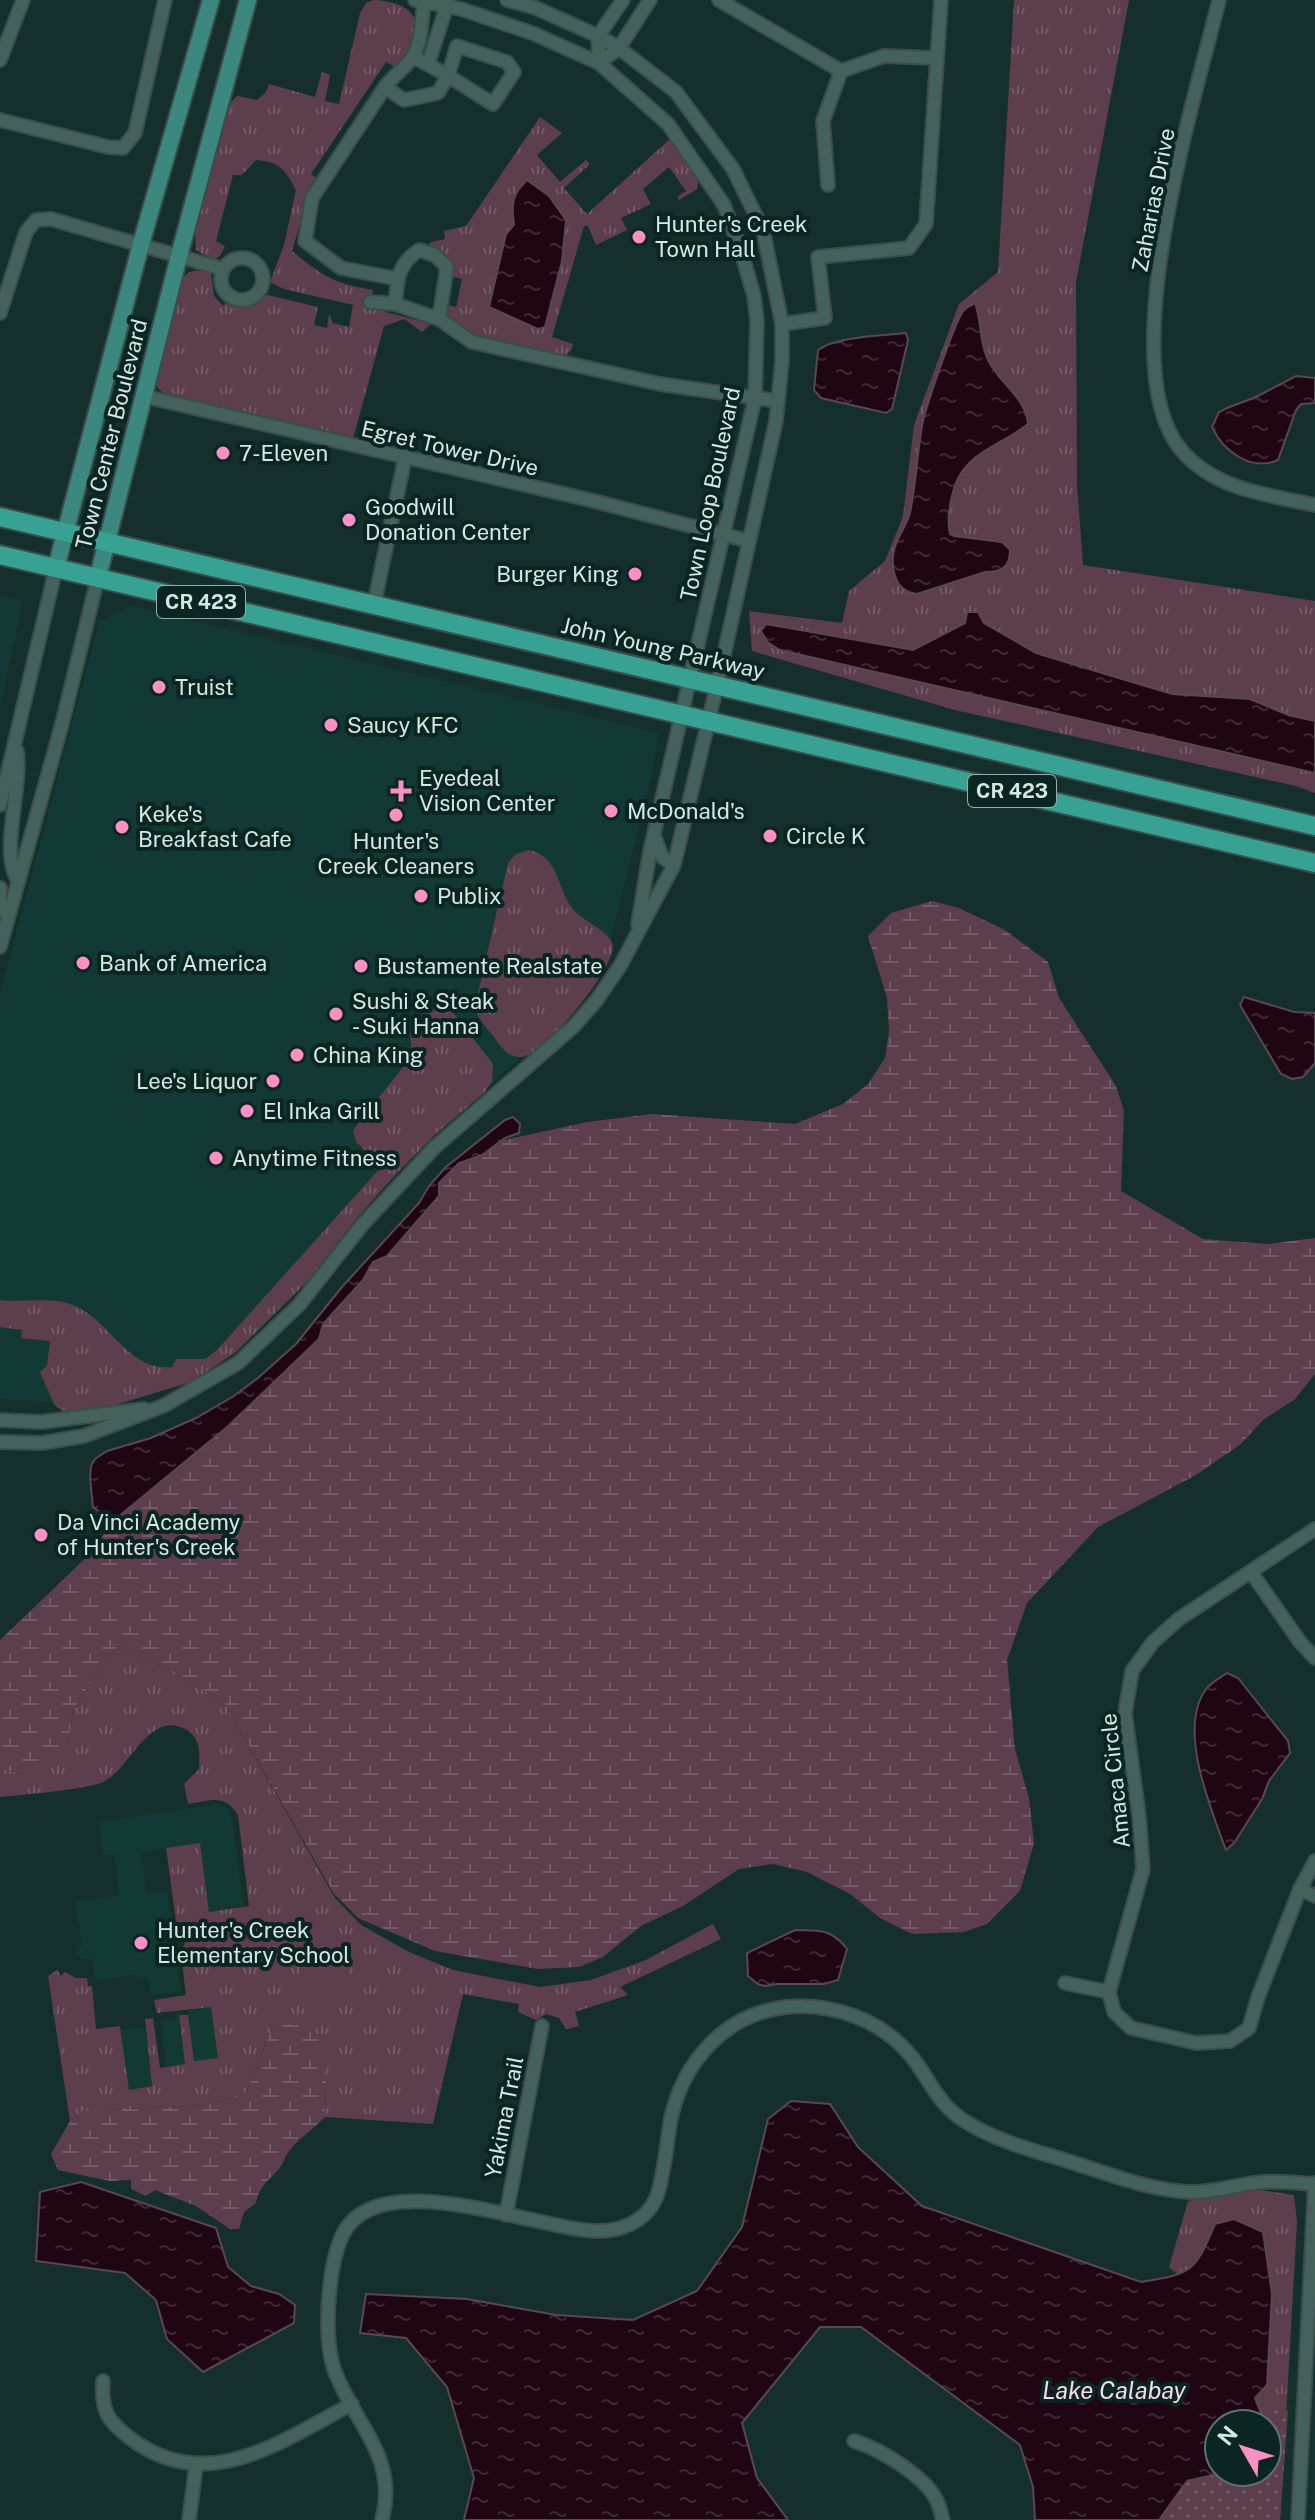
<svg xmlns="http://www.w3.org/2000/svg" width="1315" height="2520" viewBox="0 0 1315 2520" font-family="'Public Sans',sans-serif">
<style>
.built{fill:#123933}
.grass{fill:url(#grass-tufts)}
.wetland{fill:url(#wetland-marsh)}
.park{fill:url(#park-dots)}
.pitch{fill:#5d3e4c}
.water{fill:url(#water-ripples);stroke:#574851;stroke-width:2}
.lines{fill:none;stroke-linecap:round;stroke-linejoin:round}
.minor-casing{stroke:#384e4b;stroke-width:16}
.major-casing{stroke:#384e4b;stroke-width:20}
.highway-casing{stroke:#384e4b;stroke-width:22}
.minor{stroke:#45615c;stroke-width:12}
.major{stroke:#3d887e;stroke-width:16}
.highway{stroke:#37a294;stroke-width:18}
.poi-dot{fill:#fc8fc3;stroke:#0b2622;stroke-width:3}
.labels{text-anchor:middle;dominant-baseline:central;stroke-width:8;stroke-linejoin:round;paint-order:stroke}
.shield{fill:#0b2622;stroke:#99aca9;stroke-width:2}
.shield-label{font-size:20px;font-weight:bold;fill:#d6e6e3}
.street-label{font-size:22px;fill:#d6e6e3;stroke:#0b2622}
.poi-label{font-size:22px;fill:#d6e6e3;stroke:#0b2622;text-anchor:start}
.water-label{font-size:24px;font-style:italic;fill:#f6dbe6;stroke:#0b2622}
</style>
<defs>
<pattern id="grass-tufts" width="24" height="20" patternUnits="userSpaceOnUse" patternTransform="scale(2)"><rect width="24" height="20" fill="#5d3e4c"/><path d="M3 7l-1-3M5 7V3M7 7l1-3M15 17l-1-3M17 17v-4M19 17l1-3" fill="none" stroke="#745a66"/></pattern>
<pattern id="wetland-marsh" width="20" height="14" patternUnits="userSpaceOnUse" patternTransform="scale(2)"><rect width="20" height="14" fill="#5d3e4c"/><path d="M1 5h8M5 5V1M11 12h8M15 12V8" fill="none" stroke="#745a66"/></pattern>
<pattern id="park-dots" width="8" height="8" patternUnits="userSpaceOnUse" patternTransform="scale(2)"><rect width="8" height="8" fill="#5d3e4c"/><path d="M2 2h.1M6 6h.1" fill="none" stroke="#745a66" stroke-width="1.8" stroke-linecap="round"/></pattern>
<pattern id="water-ripples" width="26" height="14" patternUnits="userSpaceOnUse" patternTransform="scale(2)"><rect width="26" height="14" fill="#200513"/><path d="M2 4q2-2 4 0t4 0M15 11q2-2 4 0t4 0" fill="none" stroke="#402935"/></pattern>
</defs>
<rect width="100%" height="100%" fill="#15302c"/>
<g class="built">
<path d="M0 595 23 601 0 707Z"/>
<path d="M131 606 659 733 648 791 608 952 538 1043 438 1129 402 1165 235 1349 65 1403 0 1399V994L99 622Z"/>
<path d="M219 1804 228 1808 231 1814 244 1906 209 1912 200 1843 141 1852 147 1893 167 1892 181 1992 151 1995 148 1978 139 1979 137 1975 95 1980 92 1958 81 1960 76 1953 82 1945 75 1902 119 1895 115 1855 103 1856 99 1822Z"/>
<path d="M211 2007 218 2058 194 2061 187 2011Z"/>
<path d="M179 2018 185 2065 166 2067 161 2020Z"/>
<path d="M145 2027 152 2087 129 2090 121 2030Z"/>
</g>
<g class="grass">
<path d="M373 0C424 2 428 34 395 67L386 62 311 174 318 179 309 193 292 251C324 277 332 283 373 290L371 308 431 324 422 332 404 319 384 326 353 439 163 393 157 387 155 377 182 278C192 268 199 270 211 273L214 296 223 306 229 299 246 302 268 295 318 307 314 325 327 328 329 314 333 323 349 327 353 305 284 289 270 282 284 245 296 190C285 169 280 162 256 160L242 175H233L216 241 225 246 220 256 213 260 196 250 195 230 226 107 237 96 257 100 266 92 269 84 315 97 322 72 330 75 325 101 339 104 360 13 366 3Z"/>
<path d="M1014 0H1129L1076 282 1077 485 1083 565 1315 601V793L1296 786 955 710 752 651 749 611 842 623 849 591 885 561 903 516 914 425 959 304 998 272Z"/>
<path d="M540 117 562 133 537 155 560 182 586 160 590 164 564 188 587 214 671 138 699 178 697 189 679 200 677 197 686 191 669 167 643 189 651 204 621 218 627 230 596 245 588 226H584L552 337 573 344 572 349 565 356 469 333 444 315 447 305 456 307 462 279 451 276 452 266 439 250 428 246 431 242 445 239 444 231 466 226Z"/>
<path d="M528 850C558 856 556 883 570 905 580 922 611 930 613 946 614 969 545 1055 522 1057 508 1058 501 1047 494 1037 486 1027 477 1019 475 1006L508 863 516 854Z"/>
<path d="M443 1006 451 1010 493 1064 492 1082 484 1093 436 1134 395 1175 357 1218 307 1282 236 1352 191 1382 102 1409 71 1413 61 1410 54 1404 40 1372 47 1366 50 1341 21 1338 22 1330 0 1327V1300C24 1303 53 1296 75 1306 110 1321 129 1372 172 1367L176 1359H205L216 1351 382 1166 356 1142 353 1130 408 1061 412 1053 410 1032 429 1009Z"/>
<path d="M118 1646 174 1671 225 1704 335 1898 361 1925 409 1952 453 1970 540 1987 591 1980 646 1960 713 1924 721 1939 620 1987 628 1995 575 2012 579 2026 566 2029 559 2018 546 2014 536 2020 518 2012 519 2004 463 1994 433 2124 325 2117 326 2080 273 2025 246 2093 207 2105 83 2111 70 2121 48 1976 57 1970 61 1976 65 1972 76 1978H87L88 1986H92L96 2029 120 2026 129 2090 152 2086 145 2019 153 2018 160 2068 185 2064 179 2015H188L194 2061 218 2058 211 2007 157 2013 154 2000 186 1995 181 1955 187 1936 177 1928 166 1848 200 1843 209 1912 249 1906 238 1815C223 1793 212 1801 188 1804L184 1784 199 1769C200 1755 201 1739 187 1730 150 1708 131 1767 105 1781 92 1789 20 1795 0 1797V1769L24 1774 68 1744 73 1710 98 1671Z"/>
<path d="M1260 2190 1294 2195 1297 2222 1280 2520H1159L1227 2472H1267V2424H1261L1263 2419 1255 2398 1267 2384 1272 2294 1263 2232 1215 2224 1201 2259 1179 2276 1169 2267 1188 2201 1226 2193Z"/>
</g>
<g class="wetland">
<path d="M932 901 959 908 1005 930 1048 962 1059 998 1116 1086 1124 1111 1121 1191 1203 1239 1268 1244 1315 1238V1374L1295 1399 1263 1420 1241 1444 1196 1475 1098 1527 1027 1603 1007 1660 1015 1749 1029 1798 1034 1843 1020 1891 987 1924 964 1932 912 1934 880 1918 850 1894 807 1872 773 1864 739 1869 683 1906 641 1926 603 1957 579 1967 538 1969 435 1951 358 1918 334 1894 225 1704 174 1671 118 1646 98 1671 73 1710 68 1744 53 1763 24 1774 0 1769V1640L94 1550 114 1518 227 1427 318 1339 323 1324 363 1280 373 1262 387 1256 439 1183 459 1163 482 1155 500 1141 587 1122 652 1114 795 1124 843 1104 868 1084 885 1058 889 1031 887 998 868 936 891 913Z"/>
<path d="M296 2023 320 2038 326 2080 325 2117C314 2129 295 2141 287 2154 285 2157 284 2162 281 2166 270 2181 260 2183 256 2203L244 2212 239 2229H230L196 2206 155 2190 146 2196 131 2189V2180L110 2181 58 2170 51 2154 70 2121 83 2111 207 2105 246 2093 273 2025Z"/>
</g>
<path class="park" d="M1259 2408 1288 2411 1280 2520H1159L1187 2481 1227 2472H1267V2424H1261L1263 2419Z"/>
<path class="pitch" d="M346 1956 352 2005 304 2011 298 1962Z"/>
<g class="water">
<path d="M527 180 549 196 566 220 562 261 545 327 538 329 489 307 506 234 514 225C511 205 512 194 527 180Z"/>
<path d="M975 303C982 322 979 342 988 360 999 383 1025 396 1028 424 998 448 961 452 952 496 949 508 947 521 950 534L954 536 1002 542 1010 550C1010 568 1001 572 985 572L917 594C900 591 894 581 893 564 891 543 905 531 910 513 916 484 917 455 922 426 924 412 956 318 964 310 967 307 971 305 975 303Z"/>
<path d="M906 333 908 340 892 409 886 413 821 398 814 390 818 350C838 336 882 336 906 333Z"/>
<path d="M1296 376 1315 378V403L1301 404 1296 410 1278 460C1251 472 1223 451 1212 427L1219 412 1227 408 1256 397Z"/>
<path d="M967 612H978L984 623 1036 653 1172 694 1250 699 1288 715 1315 721V773L780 650 767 642 761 631 766 624 913 650 965 623Z"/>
<path d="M1244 997 1294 1012 1315 1013V1063L1303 1077 1292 1079 1281 1074 1240 1005Z"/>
<path d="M513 1117 520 1124 519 1133 505 1138 482 1155 459 1163 439 1183V1196L387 1256 373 1262 363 1280 323 1324 319 1339 227 1427 112 1522 93 1507 90 1478 91 1466 95 1459 107 1451 151 1438 196 1418 234 1396 258 1378 296 1344 342 1287 419 1203 429 1186 446 1167 505 1120Z"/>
<path d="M1227 1673 1238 1678 1261 1707 1288 1741 1290 1753 1269 1781 1262 1799 1234 1843 1226 1850C1211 1809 1176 1727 1207 1688 1212 1682 1221 1677 1227 1673Z"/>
<path d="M795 1930C820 1931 831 1928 847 1949L838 1980 824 1984H777L765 1986 758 1984 748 1976 747 1953Z"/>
<path d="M791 2101 830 2104 858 2147 922 2206 1141 2282C1192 2274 1195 2272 1215 2224L1234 2219 1263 2232 1272 2294 1267 2385 1255 2398 1263 2419 1261 2424H1219V2472H1227L1187 2481 1159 2520H1035L1033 2487 1020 2445 861 2327H820L742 2423 757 2478 788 2520H464L474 2478 447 2387 406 2338 360 2333 366 2294 467 2299 556 2315 633 2320 697 2291 742 2227 768 2119Z"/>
<path d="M81 2182 216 2228 228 2267 251 2286 279 2294 295 2305 294 2323 203 2372 167 2339 156 2300 125 2273 36 2261 40 2192Z"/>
</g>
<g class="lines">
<defs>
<g id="minor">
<path d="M415 0 461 9 532 33 599 63 668 124 724 205 741 251 754 296 757 321 755 398 650 851 638 924"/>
<path d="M719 0 841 71"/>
<path d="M1219 0C1195 100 1110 368 1182 451 1216 490 1268 495 1315 505"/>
<path d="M413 57C441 70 467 88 493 104L514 72 507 62 457 46 448 76 438 93 404 100 385 87C393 76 404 69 412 58 422 44 422 17 424 0"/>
<path d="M0 60 23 0"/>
<path d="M599 63 619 48 650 0"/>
<path d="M599 63 598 36 623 0"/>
<path d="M428 64 448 2"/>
<path d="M385 87 312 198 305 241 341 268 398 279"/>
<path d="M0 120 108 147 123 148 135 133 165 0"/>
<path d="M828 185 823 121 841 71 884 56 937 58"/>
<circle cx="242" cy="279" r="21"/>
<path d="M370 302 395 304 439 319 472 342 660 384 778 401"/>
<path d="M395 304C398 279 397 265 419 250L435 255 447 267 439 319"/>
<path d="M0 313 26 232 36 220 51 219 223 269"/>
<path d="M782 324 825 318 818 257 909 248 926 224 941 0"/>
<path d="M143 396 590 500 749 541"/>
<path d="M374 604 405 458"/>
<path d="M17 751C22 791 0 849 17 879"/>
<path d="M0 805 56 568"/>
<path d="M655 838 662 857 674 865"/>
<path d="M0 888V910"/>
<path d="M0 947 62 724 98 577"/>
<path d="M0 1420 41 1422 144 1409"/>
<path d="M0 1442 42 1443 84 1436 163 1406 238 1363 299 1305 362 1225 434 1148 574 1026 596 1001 620 966 674 865 721 668 776 421 782 361V324L763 230 733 169 676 92 619 48 598 36 536 8 507 0"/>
<path d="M1315 1529 1179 1619 1153 1642 1132 1671 1125 1713 1139 1816 1143 1869 1109 1992 1114 2012 1131 2028 1196 2043 1230 2041 1249 2028 1258 1997 1300 1889 1315 1861"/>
<path d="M1251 1572 1300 1642 1315 1658"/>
<path d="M1300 1889 1315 1896"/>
<path d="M1065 1983 1109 1992"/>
<path d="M506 2215 542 2026"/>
<path d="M103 2381C101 2410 107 2421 130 2438 207 2497 281 2441 352 2404"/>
<path d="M854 2441C880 2449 925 2476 937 2501 940 2507 941 2514 943 2520"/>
<path d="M189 2520 196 2466"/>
<path d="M382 2520C399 2456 353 2423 334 2369 323 2336 328 2267 342 2236 376 2162 535 2229 595 2231 619 2232 646 2222 656 2198 664 2180 667 2139 671 2118 684 2060 726 2014 786 2007 832 2002 882 2020 912 2057 929 2079 939 2105 963 2120 997 2142 1036 2151 1074 2163 1112 2175 1149 2190 1189 2192 1214 2193 1238 2184 1263 2182 1280 2181 1298 2183 1315 2184"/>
<path d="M1298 2520 1315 2183"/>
</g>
<g id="major">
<path d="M56 568 141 244 211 0"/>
<path d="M98 577 179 256 248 0"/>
</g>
<g id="highway">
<path d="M0 517 1315 826"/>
<path d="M0 555 1315 863"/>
</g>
</defs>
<use href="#minor" class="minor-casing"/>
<use href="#major" class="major-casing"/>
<use href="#highway" class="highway-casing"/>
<use href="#minor" class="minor"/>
<use href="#major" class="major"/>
<use href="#highway" class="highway"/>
</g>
<g class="poi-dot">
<circle cx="639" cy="237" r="8"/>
<circle cx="223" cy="453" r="8"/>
<circle cx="349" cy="520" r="8"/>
<circle cx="635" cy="574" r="8"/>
<circle cx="159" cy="687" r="8"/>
<circle cx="331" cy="725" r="8"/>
<path d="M397 779h8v8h8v8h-8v8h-8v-8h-8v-8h8z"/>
<circle cx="611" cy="811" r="8"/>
<circle cx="396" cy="815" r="8"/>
<circle cx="122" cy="827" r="8"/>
<circle cx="770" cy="836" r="8"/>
<circle cx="421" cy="896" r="8"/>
<circle cx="83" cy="963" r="8"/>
<circle cx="361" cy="966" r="8"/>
<circle cx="336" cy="1014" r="8"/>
<circle cx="297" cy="1055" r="8"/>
<circle cx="273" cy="1081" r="8"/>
<circle cx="247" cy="1111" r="8"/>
<circle cx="216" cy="1158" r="8"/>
<circle cx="41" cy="1535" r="8"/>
<circle cx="141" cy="1943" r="8"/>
</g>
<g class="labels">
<g class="shield">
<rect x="157" y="586" width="88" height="32" rx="6"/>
<rect x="968" y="775" width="88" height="32" rx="6"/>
</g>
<g class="shield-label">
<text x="201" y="602">CR 423</text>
<text x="1012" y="791">CR 423</text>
</g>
<g class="street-label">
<text transform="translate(1153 200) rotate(-79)">Zaharias Drive</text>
<text transform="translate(111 434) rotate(-76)">Town Center Boulevard</text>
<text transform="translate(450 448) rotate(13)">Egret Tower Drive</text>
<text transform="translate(710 494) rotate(-78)">Town Loop Boulevard</text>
<text transform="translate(663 648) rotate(13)">John Young Parkway</text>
<text transform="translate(1115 1781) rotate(-96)">Amaca Circle</text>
<text transform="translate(504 2117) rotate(-79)">Yakima Trail</text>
</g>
<g class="poi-label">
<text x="655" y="224">Hunter's Creek<tspan x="655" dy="25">Town Hall</tspan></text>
<text x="239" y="453">7-Eleven</text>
<text x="365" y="507">Goodwill<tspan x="365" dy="25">Donation Center</tspan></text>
<text x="619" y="574" text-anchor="end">Burger King</text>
<text x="175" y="687">Truist</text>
<text x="347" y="725">Saucy KFC</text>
<text x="419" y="778">Eyedeal<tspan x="419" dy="25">Vision Center</tspan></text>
<text x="627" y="811">McDonald's</text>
<text x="138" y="814">Keke's<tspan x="138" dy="25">Breakfast Cafe</tspan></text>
<text x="786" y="836">Circle K</text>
<text x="396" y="841" text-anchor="middle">Hunter's<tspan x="396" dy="25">Creek Cleaners</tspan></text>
<text x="437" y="896">Publix</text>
<text x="99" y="963">Bank of America</text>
<text x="377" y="966">Bustamente Realstate</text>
<text x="352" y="1001">Sushi &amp; Steak<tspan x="352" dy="25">- Suki Hanna</tspan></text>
<text x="313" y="1055">China King</text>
<text x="257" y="1081" text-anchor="end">Lee's Liquor</text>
<text x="263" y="1111">El Inka Grill</text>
<text x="232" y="1158">Anytime Fitness</text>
<text x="57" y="1522">Da Vinci Academy<tspan x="57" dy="25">of Hunter's Creek</tspan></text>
<text x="157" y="1930">Hunter's Creek<tspan x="157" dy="25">Elementary School</tspan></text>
</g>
<g class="water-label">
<text x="1114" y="2390">Lake Calabay</text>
</g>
</g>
<g transform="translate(1243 2448) rotate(309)"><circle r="38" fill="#0b2622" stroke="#5c736f" stroke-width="2"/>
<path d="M0-6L14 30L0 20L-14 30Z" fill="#fc8fc3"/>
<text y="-12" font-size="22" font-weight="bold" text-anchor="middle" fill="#d6e6e3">N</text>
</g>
</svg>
